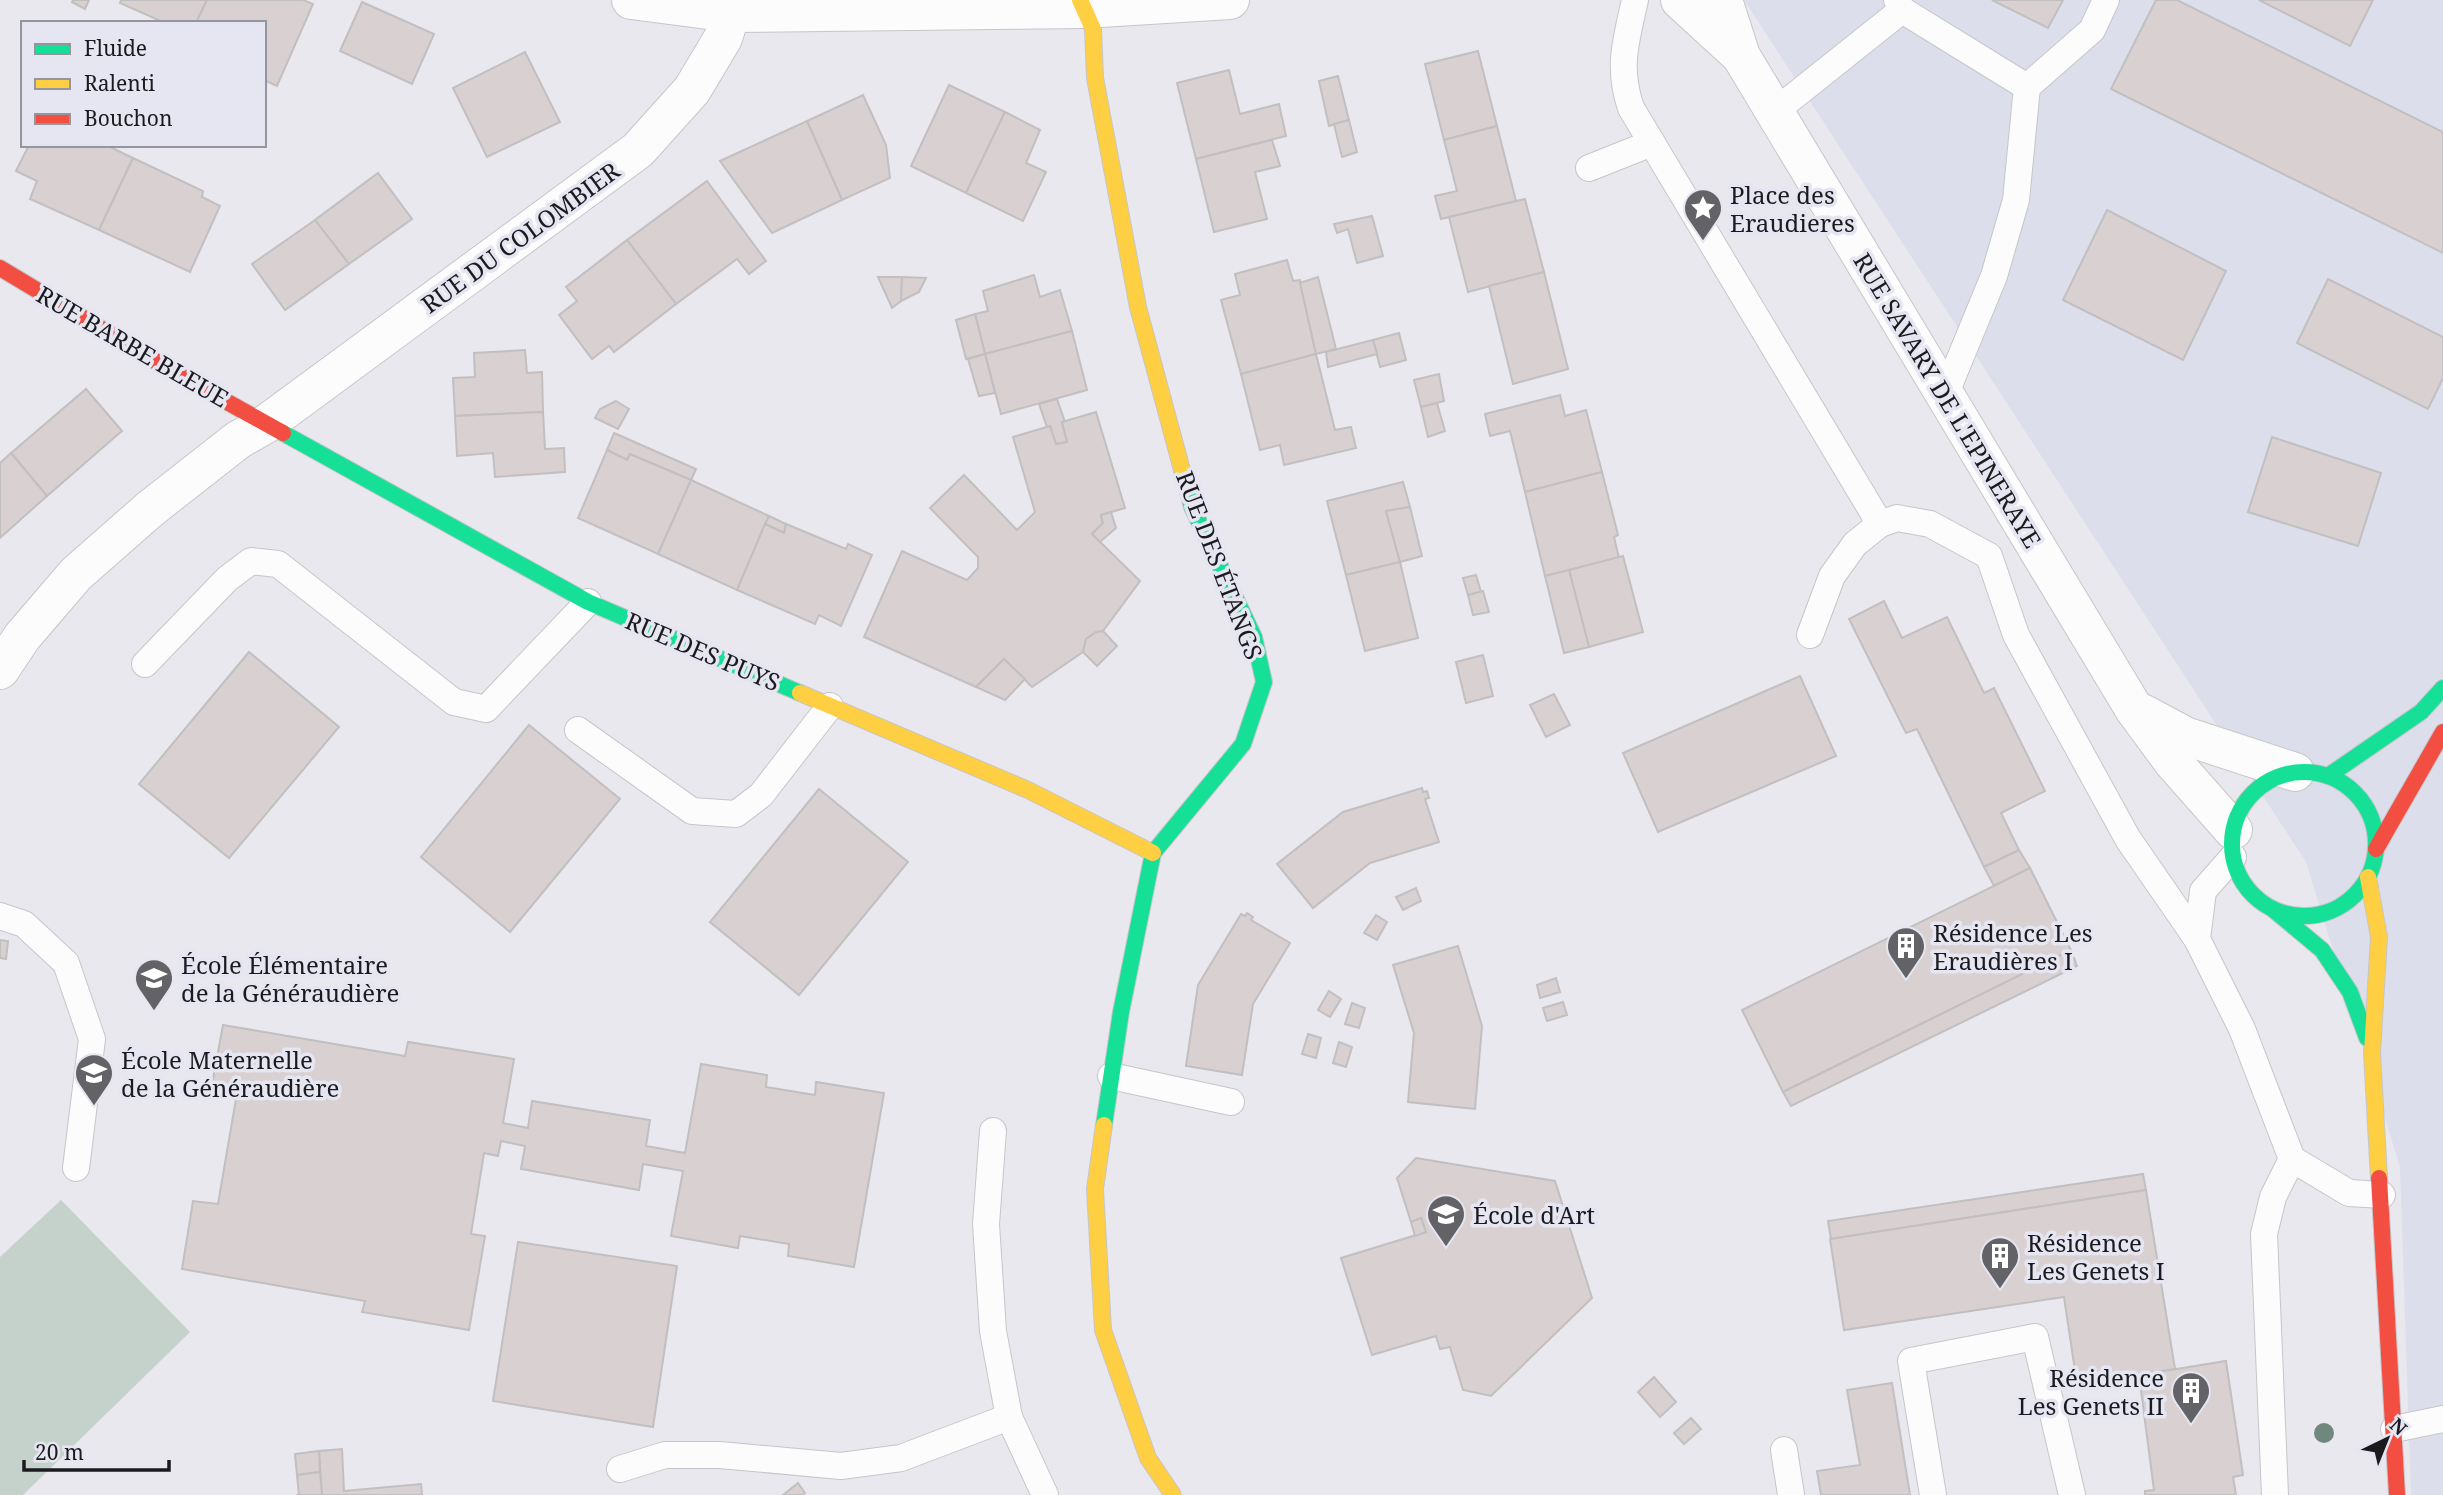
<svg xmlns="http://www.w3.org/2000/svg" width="2443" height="1495" viewBox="0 0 2443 1495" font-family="'Noto Serif',serif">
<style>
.built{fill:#dddeeb}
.green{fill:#c5d2cc}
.building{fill:#d8d0d1;stroke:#c2bfc1;stroke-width:2}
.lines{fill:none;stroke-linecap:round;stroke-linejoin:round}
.lane-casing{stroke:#c6c6ca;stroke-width:28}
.street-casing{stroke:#c6c6ca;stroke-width:40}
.fast-casing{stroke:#c6c6ca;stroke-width:18}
.slow-casing{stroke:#c6c6ca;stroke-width:18}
.jam-casing{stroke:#c6c6ca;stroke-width:18}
.lane{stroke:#fcfcfc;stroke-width:26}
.street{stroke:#fcfcfc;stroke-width:38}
.fast{stroke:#16e098;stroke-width:16}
.slow{stroke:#ffcf43;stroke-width:16}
.jam{stroke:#f24e42;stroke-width:16}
.tree{fill:#70877d}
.labels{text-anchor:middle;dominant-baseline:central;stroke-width:7;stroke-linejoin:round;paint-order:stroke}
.poi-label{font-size:24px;fill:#1b1b1f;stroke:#e5e6f1;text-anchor:start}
.street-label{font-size:24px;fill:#1b1b1f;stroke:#e5e6f1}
</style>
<rect width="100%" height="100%" fill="#e8e8ee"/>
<path class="built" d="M1744 0H2443V1495H2411L2400 1167 2306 862Z"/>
<path class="green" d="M61 1200 190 1332 23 1495H0V1257Z"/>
<g class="building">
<path d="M73 0H89L85 9 72 2Z"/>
<path d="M121 0H207L196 23H165L120 3Z"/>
<path d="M207 0H303L313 4 277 86 264 80V23H196Z"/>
<path d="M1992 0H2063L2048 28Z"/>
<path d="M2156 0H2177L2443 132V253L2111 89Z"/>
<path d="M2259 0H2373L2350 46Z"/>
<path d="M362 2 434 34 412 84 340 51Z"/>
<path d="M1478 51 1497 126 1444 140 1425 64Z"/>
<path d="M525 52 560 122 487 157 453 88Z"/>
<path d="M1229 70 1240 114 1279 104 1286 136 1196 159 1177 83Z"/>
<path d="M1338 76 1349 120 1329 126 1319 81Z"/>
<path d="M949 85 1005 112 966 193 911 166Z"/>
<path d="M863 95 886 145 890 178 842 200 807 121Z"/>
<path d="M1005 112 1040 130 1026 163 1046 172 1023 221 966 193Z"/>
<path d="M1349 120 1357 152 1342 157 1334 124Z"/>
<path d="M807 121 842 200 772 233 720 161Z"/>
<path d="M1497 126 1516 201 1441 219 1435 196 1457 191 1444 140Z"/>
<path d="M1272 140 1280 166 1255 172 1267 219 1214 232 1196 159Z"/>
<path d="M29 145H106L133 158 99 230 30 199 37 181 16 171Z"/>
<path d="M133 158 203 191 202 197 220 206 190 272 99 230Z"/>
<path d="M378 173 412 219 349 264 315 220Z"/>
<path d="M707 181 766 261 749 274 737 259 676 304 627 240Z"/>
<path d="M1525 199 1544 272 1468 292 1449 217Z"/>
<path d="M2107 210 2226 271 2183 360 2063 300Z"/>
<path d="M1372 216 1383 256 1357 263 1348 229 1337 233 1334 224Z"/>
<path d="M315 220 349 264 285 310 252 264Z"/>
<path d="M627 240 676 304 614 352 609 346 592 359 559 315 577 301 566 287Z"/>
<path d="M1287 260 1293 281 1300 280 1316 354 1241 374 1221 300 1240 295 1235 274Z"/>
<path d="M1544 272 1568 369 1513 384 1489 286Z"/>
<path d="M1034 275 1040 297 1060 290 1072 331 985 354 975 314 988 311 983 291Z"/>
<path d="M878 277H902L901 301 892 308Z"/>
<path d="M902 277 926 278 919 292 901 301Z"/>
<path d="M1318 277 1336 349 1316 354 1300 283Z"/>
<path d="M2328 279 2443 337V378L2428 409 2297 343Z"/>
<path d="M975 314 985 354 966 359 956 320Z"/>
<path d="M1072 331 1087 390 1001 414 985 354Z"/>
<path d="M1399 333 1406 360 1380 367 1373 340Z"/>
<path d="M1373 340 1377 354 1328 367 1326 352Z"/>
<path d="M525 350 527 373 542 372 543 412 455 416 453 378 475 377 474 353Z"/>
<path d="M985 354 995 393 979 396 968 359Z"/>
<path d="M1316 354 1335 430 1351 427 1356 448 1284 465 1280 445 1260 450 1241 374Z"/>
<path d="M1439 374 1444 401 1421 407 1414 380Z"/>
<path d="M86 389 122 431 47 496 11 453Z"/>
<path d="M1560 395 1565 416 1586 410 1602 472 1525 492 1510 431 1490 436 1485 414Z"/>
<path d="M1057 399 1065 422H1062L1067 442 1056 444 1050 426 1047 427 1039 404Z"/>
<path d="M616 401 629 409 618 429 595 418 600 409Z"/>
<path d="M1437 403 1445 431 1428 437 1421 407Z"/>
<path d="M543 412 545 449 564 448 565 472 495 477 493 453 457 456 455 416Z"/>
<path d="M1096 412 1125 508 1101 515 1103 523 1092 534 1140 581 1103 631 1096 632 1086 639 1083 652 1032 687 1004 659 976 687 864 637 902 551 967 580 978 568V557L930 508 964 475 1017 530 1035 512 1013 437 1050 426 1056 444 1067 442 1062 422Z"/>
<path d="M614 433 696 469 691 480 630 454 627 460 607 450Z"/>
<path d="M2272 437 2381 473 2358 546 2248 512Z"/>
<path d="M607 450 627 460 630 454 691 480 658 554 578 518Z"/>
<path d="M11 453 47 496 0 538V463Z"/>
<path d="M1602 472 1618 535 1614 537 1619 558 1545 576 1525 492Z"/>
<path d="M691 480 769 516 737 590 658 554Z"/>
<path d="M1403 482 1410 507 1386 511 1400 562 1346 575 1327 501Z"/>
<path d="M1410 507 1422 556 1400 562 1386 511Z"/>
<path d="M1111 512 1116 528 1100 542 1092 534 1103 523 1101 515Z"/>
<path d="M769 516 786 524 784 533 765 524Z"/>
<path d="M765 524 784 533 786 524 846 549 848 544 872 555 841 626 819 615 815 624 737 590Z"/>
<path d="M1623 556 1643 632 1589 647 1569 570Z"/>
<path d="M1400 562 1418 638 1365 651 1346 575Z"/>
<path d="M1569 570 1589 647 1564 653 1545 576Z"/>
<path d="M1476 575 1481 592 1468 595 1463 578Z"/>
<path d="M1483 591 1489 612 1473 615 1468 595Z"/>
<path d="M1884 601 1902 638 1947 617 1984 693 1994 688 2045 791 2001 813 2019 850 1984 867 1917 729 1906 733 1849 619Z"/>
<path d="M1103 631 1117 646 1097 666 1083 652 1086 639 1096 632Z"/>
<path d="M249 652 339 727 229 858 139 784Z"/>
<path d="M1483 655 1493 696 1466 703 1456 662Z"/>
<path d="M1004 659 1025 679 1005 700 976 687Z"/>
<path d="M1800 676 1836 756 1658 832 1623 753Z"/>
<path d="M1554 694 1570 725 1546 737 1530 705Z"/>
<path d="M529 725 620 799 510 932 421 857Z"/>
<path d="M1422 788 1423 792 1427 791 1429 798 1425 799 1439 842 1370 863 1313 908 1277 864 1343 812Z"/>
<path d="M819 789 908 862 799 995 710 922Z"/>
<path d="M2019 850 2030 868 1994 886 1984 867Z"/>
<path d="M2030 868 2071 950 1783 1092 1742 1010Z"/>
<path d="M1416 888 1421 901 1403 910 1396 897Z"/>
<path d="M1247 913 1253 917 1251 920 1290 943 1253 1004 1242 1075 1186 1066 1198 985 1241 914 1245 916Z"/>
<path d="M1376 915 1387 922 1377 940 1364 933Z"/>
<path d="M0 940 8 941 6 959 0 958Z"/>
<path d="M1458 946 1482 1026 1475 1109 1408 1102 1414 1033 1393 965Z"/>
<path d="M2071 950 2077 966 1791 1106 1783 1092Z"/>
<path d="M1556 978 1560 992 1540 998 1537 985Z"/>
<path d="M1329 991 1341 999 1330 1017 1318 1010Z"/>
<path d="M1563 1002 1567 1015 1547 1021 1543 1008Z"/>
<path d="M1352 1003 1365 1008 1359 1028 1345 1024Z"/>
<path d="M223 1025 405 1056 408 1042 514 1059 503 1123 528 1128 532 1101 650 1120 646 1146 685 1153 701 1064 767 1075 766 1087 815 1095 816 1082 884 1093 854 1267 788 1256 789 1244 740 1236 738 1248 671 1236 683 1171 643 1164 639 1190 521 1169 525 1146 501 1141 498 1156 484 1153 471 1234 485 1236 469 1330 362 1312 365 1301 182 1269 193 1201 218 1204 236 1099 210 1095Z"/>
<path d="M1308 1034 1321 1038 1316 1058 1302 1054Z"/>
<path d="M1339 1042 1352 1047 1346 1067 1333 1063Z"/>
<path d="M1416 1158 1555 1181 1592 1298 1491 1396 1463 1390 1450 1347 1440 1349 1436 1336 1372 1355 1341 1258 1426 1232 1421 1218 1411 1222 1397 1178Z"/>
<path d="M2143 1174 2146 1190 1831 1239 1828 1221Z"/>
<path d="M2146 1190 2175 1369 2077 1384 2064 1297 1844 1330 1830 1239Z"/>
<path d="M1421 1218 1426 1232 1415 1236 1411 1222Z"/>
<path d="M518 1242 677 1266 653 1427 493 1401Z"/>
<path d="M2226 1361 2243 1475 2233 1477 2236 1495H2145V1491L2154 1490 2139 1375Z"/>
<path d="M1654 1377 1676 1402 1660 1417 1638 1392Z"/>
<path d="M1892 1383 1910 1495H1821L1817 1471 1860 1465 1847 1390Z"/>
<path d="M1691 1418 1701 1429 1684 1444 1674 1433Z"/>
<path d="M342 1449 344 1491 421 1484 422 1495H322L319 1451Z"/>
<path d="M319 1451 320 1472 297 1475 295 1454Z"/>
<path d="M320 1472 322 1495H296H299L297 1475Z"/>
<path d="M798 1483 805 1493 802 1495H783Z"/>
</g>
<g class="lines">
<defs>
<g id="lane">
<path d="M1635 0C1626 41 1617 67 1631 108L1880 524 1855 544 1832 576 1810 635"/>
<path d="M1897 0 1902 10 2027 87 2016 200 1994 276 1945 395"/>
<path d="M2027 87 2092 30 2106 0"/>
<path d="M1774 112 1902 10"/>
<path d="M1589 168 1652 143"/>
<path d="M1880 524 1897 518 1930 524 1989 556 2016 635 2128 839 2197 939 2242 1029 2292 1159 2349 1193 2382 1195"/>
<path d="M145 664 227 579 251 561 278 564 454 702 486 709 588 602"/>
<path d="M578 730 692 811 736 814 761 795 830 706"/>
<path d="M0 916 24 924 66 963 92 1039 76 1168"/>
<path d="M2197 939 2203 891 2233 857"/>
<path d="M1111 1076 1231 1102"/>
<path d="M993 1131 986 1224 993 1331 1009 1417 1045 1495"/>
<path d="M2394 1429 2443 1419"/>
<path d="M1784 1450 1791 1495"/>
<path d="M620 1469 665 1455H720L841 1466 901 1458 1009 1417"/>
<path d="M1933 1495 1911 1361 2035 1337 2072 1495"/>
<path d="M2275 1495 2264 1234 2273 1197 2292 1159"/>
</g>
<g id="street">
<path d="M631 0 731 13 1084 9 1230 0"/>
<path d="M1680 0 1740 55"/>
<path d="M1723 0 1741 56 2134 709 2173 762 2233 830"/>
<path d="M0 670 22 637 76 574 150 509 238 440 266 424 638 150 692 90 723 38 731 13"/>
<path d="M2142 713 2185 736 2295 772"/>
</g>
<g id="fast">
<path d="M283 433 588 602 800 693"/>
<circle cx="2304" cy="844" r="72"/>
<path d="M2328 776 2421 712 2443 688"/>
<path d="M2274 910 2322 950 2350 992 2367 1038"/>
<path d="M1104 1125 1121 1012 1153 853 1243 744 1264 682 1254 637 1192 507 1182 470"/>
</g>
<g id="slow">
<path d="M1080 0 1093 29 1095 78 1138 307 1182 470"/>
<path d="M800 693 1028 790 1153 853"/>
<path d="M2368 877 2379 937 2372 1053 2379 1178"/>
<path d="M1104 1125 1095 1189 1103 1330 1148 1458 1173 1495"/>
</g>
<g id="jam">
<path d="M0 268 175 373 283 433"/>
<path d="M2376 849 2443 732"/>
<path d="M2379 1178 2397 1495"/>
</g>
</defs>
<use href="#lane" class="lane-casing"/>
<use href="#street" class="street-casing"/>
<use href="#fast" class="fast-casing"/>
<use href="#slow" class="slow-casing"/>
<use href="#jam" class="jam-casing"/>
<use href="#lane" class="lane"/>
<use href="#street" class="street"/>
<use href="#fast" class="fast"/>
<use href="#slow" class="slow"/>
<use href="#jam" class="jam"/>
</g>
<circle class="tree" cx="2324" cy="1433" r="10"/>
<defs>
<symbol id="sight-pin" viewBox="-11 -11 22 30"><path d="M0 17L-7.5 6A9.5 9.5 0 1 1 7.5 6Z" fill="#636367" stroke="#e5e6f1"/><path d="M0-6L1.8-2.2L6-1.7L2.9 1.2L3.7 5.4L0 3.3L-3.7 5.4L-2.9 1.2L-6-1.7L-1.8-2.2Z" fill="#fff"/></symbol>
<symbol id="building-pin" viewBox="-11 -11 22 30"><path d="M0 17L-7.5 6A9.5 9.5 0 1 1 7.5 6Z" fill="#636367" stroke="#e5e6f1"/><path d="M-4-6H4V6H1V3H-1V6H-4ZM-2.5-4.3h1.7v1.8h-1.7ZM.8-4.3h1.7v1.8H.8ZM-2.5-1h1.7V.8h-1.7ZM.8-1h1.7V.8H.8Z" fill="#fff"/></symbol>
<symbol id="school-pin" viewBox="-11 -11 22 30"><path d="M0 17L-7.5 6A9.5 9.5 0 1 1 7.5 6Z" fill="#636367" stroke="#e5e6f1"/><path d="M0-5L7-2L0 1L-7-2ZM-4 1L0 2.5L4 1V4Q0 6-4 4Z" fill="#fff"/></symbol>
</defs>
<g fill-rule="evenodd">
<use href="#sight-pin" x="1681" y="186" width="44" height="60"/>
<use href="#building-pin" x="1884" y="924" width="44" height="60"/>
<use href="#school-pin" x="132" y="956" width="44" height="60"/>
<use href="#school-pin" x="72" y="1051" width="44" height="60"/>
<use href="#school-pin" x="1424" y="1192" width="44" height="60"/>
<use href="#building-pin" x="1978" y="1234" width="44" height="60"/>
<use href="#building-pin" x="2169" y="1369" width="44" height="60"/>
</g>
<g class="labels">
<g class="poi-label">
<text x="1730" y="194">Place des<tspan x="1730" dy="28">Eraudieres</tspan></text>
<text x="1933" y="932">Résidence Les<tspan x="1933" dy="28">Eraudières I</tspan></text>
<text x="181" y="964">École Élémentaire<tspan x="181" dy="28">de la Généraudière</tspan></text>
<text x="121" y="1059">École Maternelle<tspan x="121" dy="28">de la Généraudière</tspan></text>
<text x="1473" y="1214">École d'Art</text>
<text x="2027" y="1242">Résidence<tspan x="2027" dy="28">Les Genets I</tspan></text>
<text x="2164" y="1377" text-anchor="end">Résidence<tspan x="2164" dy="28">Les Genets II</tspan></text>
</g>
<g class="street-label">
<text transform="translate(520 237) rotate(-36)">RUE DU COLOMBIER</text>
<text transform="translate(133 346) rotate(30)">RUE BARBE BLEUE</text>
<text transform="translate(1948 400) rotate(59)">RUE SAVARY DE L'EPINERAYE</text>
<text transform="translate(1220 565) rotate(69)">RUE DES ÉTANGS</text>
<text transform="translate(703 651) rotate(23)">RUE DES PUYS</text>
</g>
</g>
<rect x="21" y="21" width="245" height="126" fill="#e5e6f1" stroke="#94959d" stroke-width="2"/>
<rect x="35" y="44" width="35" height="10" fill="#16e098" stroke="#94959d" stroke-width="2"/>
<text x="84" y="56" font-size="21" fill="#1b1b1f">Fluide</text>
<rect x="35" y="79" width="35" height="10" fill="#ffcf43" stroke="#94959d" stroke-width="2"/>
<text x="84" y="91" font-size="21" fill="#1b1b1f">Ralenti</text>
<rect x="35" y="114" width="35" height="10" fill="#f24e42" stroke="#94959d" stroke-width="2"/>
<text x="84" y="126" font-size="21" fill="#1b1b1f">Bouchon</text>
<g transform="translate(2387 1439) rotate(43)" stroke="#e5e6f1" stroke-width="5" paint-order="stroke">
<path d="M0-5L12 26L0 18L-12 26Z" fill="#1b1b1f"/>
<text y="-10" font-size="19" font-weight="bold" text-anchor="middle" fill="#1b1b1f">N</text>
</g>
<path d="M24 1460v10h145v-10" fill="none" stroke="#1b1b1f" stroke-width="3.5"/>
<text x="35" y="1460" font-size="21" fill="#1b1b1f" stroke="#e5e6f1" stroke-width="5" paint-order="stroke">20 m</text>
</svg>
